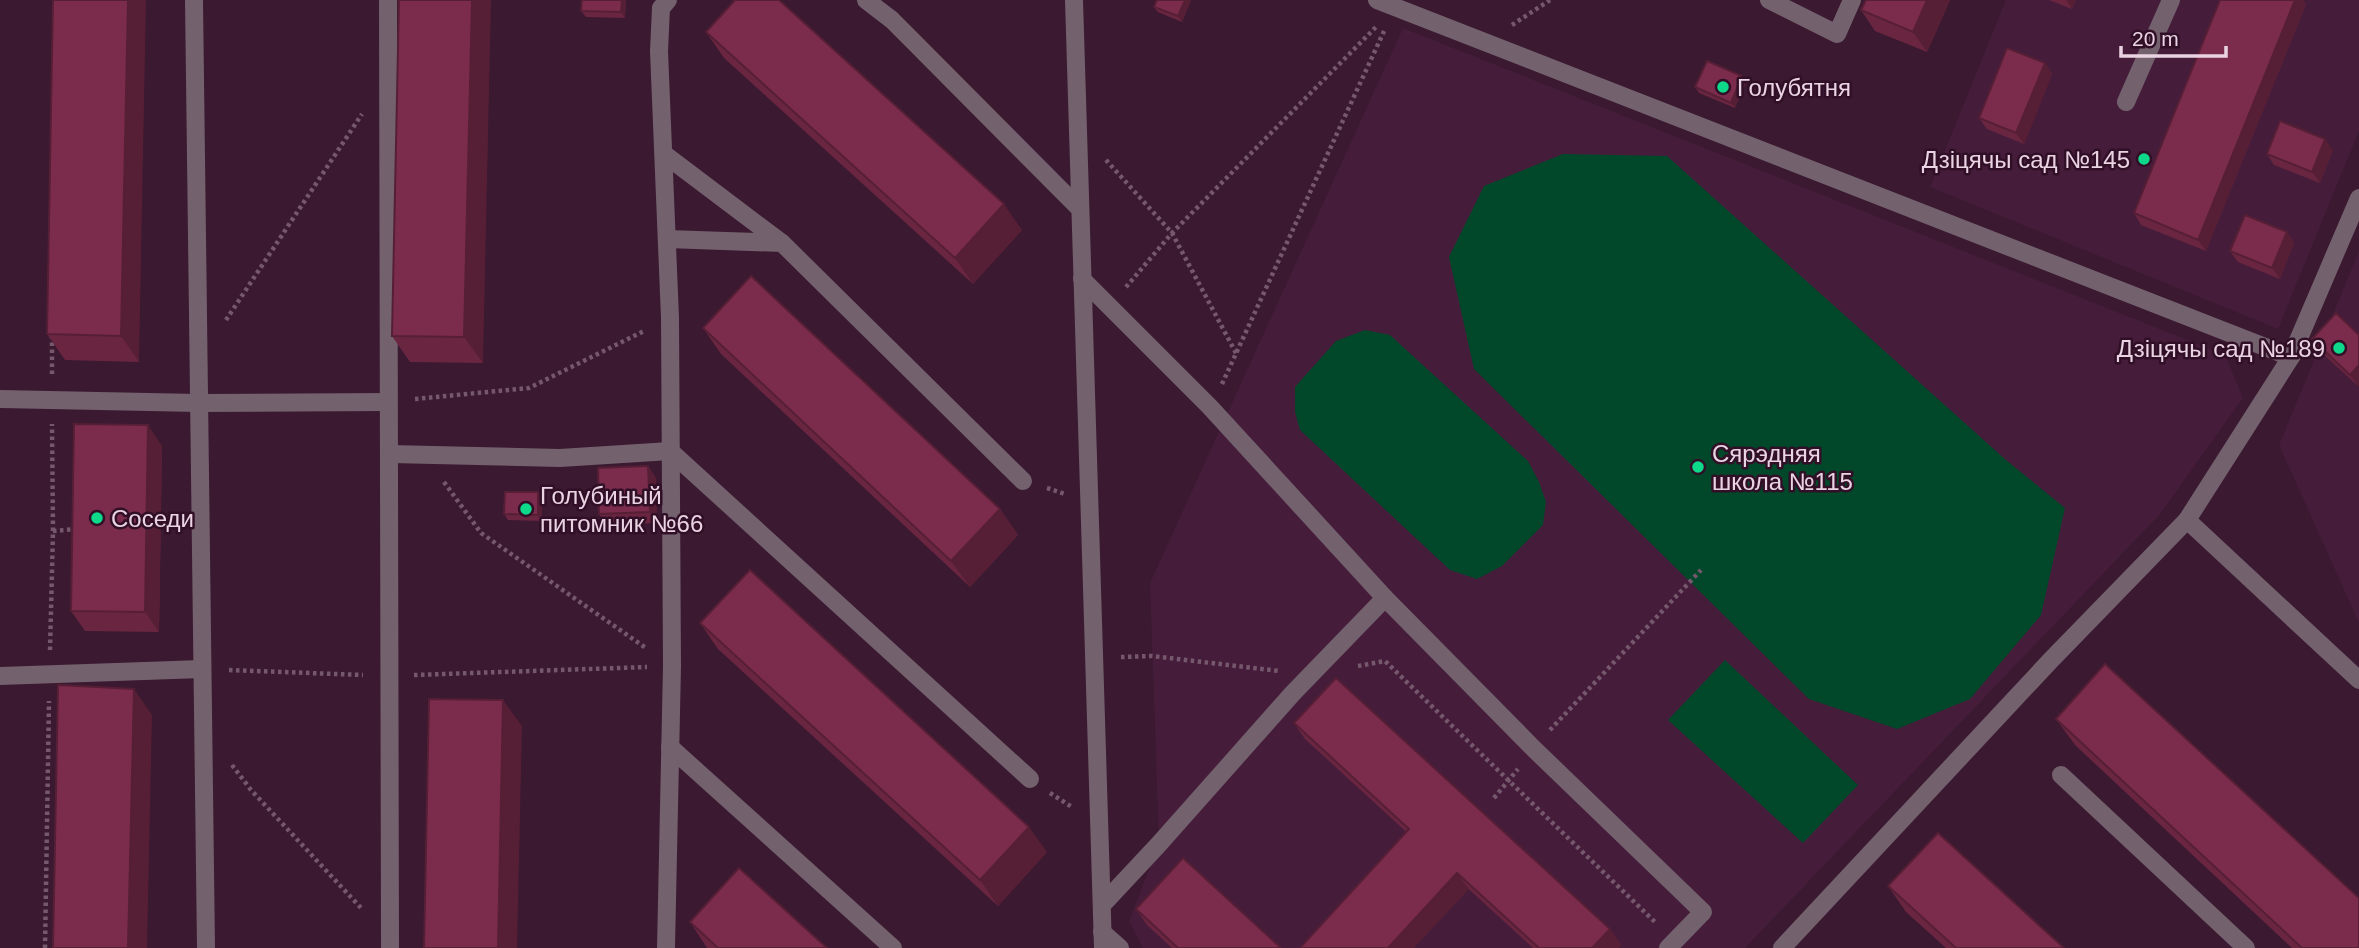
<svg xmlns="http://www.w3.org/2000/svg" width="2359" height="948" viewBox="0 0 2359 948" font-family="Arial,sans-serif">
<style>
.built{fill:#451d3b}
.green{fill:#01482a}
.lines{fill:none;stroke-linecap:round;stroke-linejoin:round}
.path{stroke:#76586d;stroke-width:4.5;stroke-dasharray:3.5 3.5;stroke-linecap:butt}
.minor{stroke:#73616d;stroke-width:18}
.wall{fill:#6a2641}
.shaded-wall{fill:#561f35}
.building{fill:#7b2c4c;stroke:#561f35;stroke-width:2}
.poi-dot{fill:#0ed98a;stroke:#300f27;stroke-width:2.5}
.labels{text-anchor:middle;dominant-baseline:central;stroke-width:5;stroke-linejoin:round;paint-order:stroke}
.poi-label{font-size:24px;fill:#ead3e2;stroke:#300f27;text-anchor:start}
</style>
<rect width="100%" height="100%" fill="#3a1931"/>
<g class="built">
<path d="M2006 0H2359V131L2278 329 1930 187Z"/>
<path d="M1403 28 2225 355 2243 398 2161 513 1745 948H1143L1129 921 1159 844 1150 583Z"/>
<path d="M2359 251V623L2279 445Z"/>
</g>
<g class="green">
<path d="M1563 154 1667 156 2006 460 2065 508 2041 615 1970 699 1897 729 1809 699 1474 369 1449 257 1484 186Z"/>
<path d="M1365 330 1390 335 1528 461 1539 482 1546 502 1543 525 1502 566 1477 579 1450 570 1300 430 1295 412V387L1336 341Z"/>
<path d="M1725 660 1858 785 1803 843 1668 720Z"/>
</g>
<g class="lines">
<g class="path">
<path d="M1512 25 1550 0"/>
<path d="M1106 160 1172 233 1237 355"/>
<path d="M1126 287 1172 233 1377 26"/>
<path d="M226 320 362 114"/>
<path d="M52 374V337"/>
<path d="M1222 384 1385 29"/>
<path d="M415 399 529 388 644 331"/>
<path d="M444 482 481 533 646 648"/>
<path d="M1047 488 1065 494"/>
<path d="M53 531 77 529"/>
<path d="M50 650 53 531 52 424"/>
<path d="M1121 657 1152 656 1279 671"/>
<path d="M1358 666 1385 661 1656 923"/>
<path d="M229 670 363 675"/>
<path d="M414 675 647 667"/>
<path d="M1550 730 1701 570"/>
<path d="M232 765 251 790 362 909"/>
<path d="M1050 793 1072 807"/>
<path d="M1494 798 1518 769"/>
<path d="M45 948 49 701"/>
</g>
<g class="minor">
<path d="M194 0 206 948"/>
<path d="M388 0 390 948"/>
<path d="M866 0 892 20 1080 209"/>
<path d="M1074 0 1103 948"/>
<path d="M1377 0 2291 357"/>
<path d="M1769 0 1837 34 1852 0"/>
<path d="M2126 102 2171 0"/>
<path d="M664 154 782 243"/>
<path d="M667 239 782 243 1023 481"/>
<path d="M1082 279 1210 407 1385 598 1534 749 1703 912 1668 948"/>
<path d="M0 399 198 403 388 402"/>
<path d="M390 454 560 458 670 451 1030 779"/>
<path d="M2187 520 2359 680"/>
<path d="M0 676 202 669"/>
<path d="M670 747 893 948"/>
<path d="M2061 775 2246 948"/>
<path d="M1102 905 1159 844 1293 693 1385 598"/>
<path d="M1102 932 1120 948"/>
<path d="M666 948 672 666 670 318 659 51 661 8 668 0"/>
<path d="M1782 948 2050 661 2187 520 2291 357 2359 198"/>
</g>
</g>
<g class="wall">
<path d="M53 0 139 362 65 360 47 334Z"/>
<path d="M399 0 483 363 410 362 392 336Z"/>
<path d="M626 0 625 18 586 17 581 11Z"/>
<path d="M1157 0H1191L1182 22 1158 12 1154 7Z"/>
<path d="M1950 0 1927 52 1875 31 1861 10Z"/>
<path d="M2049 0H2076L2072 9Z"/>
<path d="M2306 4 2206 251 2141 225 2134 213Z"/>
<path d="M706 32 1022 230 973 284 724 58Z"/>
<path d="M2045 63 2052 74 2024 144 1987 129 1979 118Z"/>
<path d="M1746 82 1735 108 1699 93 1695 87Z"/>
<path d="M2333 150 2320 183 2274 165 2267 154Z"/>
<path d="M2287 232 2294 243 2280 279 2238 262 2230 251Z"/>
<path d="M703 328 1000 509 1018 535 970 587 721 354Z"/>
<path d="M2359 335V385L2358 386 2320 351 2312 339Z"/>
<path d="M162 446 159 632 85 631 71 611Z"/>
<path d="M648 466 656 478 657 523 607 525 599 514Z"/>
<path d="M538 492 542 498V521L508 520 504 514Z"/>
<path d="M700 623 1047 852 998 906 718 649Z"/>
<path d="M2056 719 2359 948H2292L2075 745Z"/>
<path d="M1294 723 1610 929 1621 945 1618 948H1533L1305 739Z"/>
<path d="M1888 886 2064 948H1946L1906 912Z"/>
<path d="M1136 909 1281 948H1172L1147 925Z"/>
<path d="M690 922 827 948H707Z"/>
</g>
<g class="shaded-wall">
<path d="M128 0H146L139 362 121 336Z"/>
<path d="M472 0H491L483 363 464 337Z"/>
<path d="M622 0H626L625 18 621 12Z"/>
<path d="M1185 0H1191L1182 22 1178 16Z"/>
<path d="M1927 0H1950L1927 52 1913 32Z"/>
<path d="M2066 0H2076L2072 9Z"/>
<path d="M2295 0H2303L2306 4 2206 251 2198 240Z"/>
<path d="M2045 63 2052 74 2024 144 2016 133Z"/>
<path d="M1742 76 1746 82 1735 108 1731 103Z"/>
<path d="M2325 139 2333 150 2320 183 2312 172Z"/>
<path d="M1004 204 1022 230 973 284 955 258Z"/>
<path d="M2287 232 2294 243 2280 279 2272 268Z"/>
<path d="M2359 365V385L2358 386 2350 375Z"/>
<path d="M148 425 162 446 159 632 145 612Z"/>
<path d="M648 466 656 478 657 523 650 512Z"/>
<path d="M538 492 542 498V521L538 515Z"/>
<path d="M1000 509 1018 535 970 587 951 561Z"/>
<path d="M134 689 152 715 147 948H128Z"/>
<path d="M503 700 522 726 517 948H498Z"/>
<path d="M1029 827 1047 852 998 906 980 880Z"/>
<path d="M1457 873 1469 889 1414 948H1388Z"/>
<path d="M1610 929 1621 945 1618 948H1592Z"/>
</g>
<g class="building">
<path d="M53 0H128L121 336 47 334Z"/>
<path d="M399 0H472L464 337 392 336Z"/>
<path d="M582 0H622L621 12 581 11Z"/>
<path d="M735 0H779L1004 204 955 258 706 32Z"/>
<path d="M1157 0H1185L1178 16 1154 7Z"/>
<path d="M1866 0H1927L1913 32 1861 10Z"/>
<path d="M2220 0H2295L2198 240 2134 213Z"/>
<path d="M2007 48 2045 63 2016 133 1979 118Z"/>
<path d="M1707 61 1742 76 1731 103 1695 87Z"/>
<path d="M2280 121 2325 139 2312 172 2267 154Z"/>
<path d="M2245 215 2287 232 2272 268 2230 251Z"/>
<path d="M751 276 1000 509 951 561 703 328Z"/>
<path d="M2336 313 2359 335V365L2350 375 2312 339Z"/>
<path d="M74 424 148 425 145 612 71 611Z"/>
<path d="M648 466 650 512 599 514 598 468Z"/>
<path d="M505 492H538V515L504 514Z"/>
<path d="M750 570 1029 827 980 880 700 623Z"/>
<path d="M2105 664 2359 898V948H2302L2056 719Z"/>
<path d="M1336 678 1610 929 1592 948H1539L1457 873 1388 948H1300L1409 829 1294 723Z"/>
<path d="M58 685 134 689 128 948H53Z"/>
<path d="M429 699 503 700 498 948H424Z"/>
<path d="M1938 833 2064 948H1956L1888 886Z"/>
<path d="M1183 858 1281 948H1178L1136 909Z"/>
<path d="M739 868 827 948H718L690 922Z"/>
</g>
<g class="poi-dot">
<circle cx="1723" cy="87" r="7"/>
<circle cx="2144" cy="159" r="7"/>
<circle cx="2339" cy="348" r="7"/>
<circle cx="1698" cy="467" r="7"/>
<circle cx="526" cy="509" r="7"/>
<circle cx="97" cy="518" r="7"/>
</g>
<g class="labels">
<g class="poi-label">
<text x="1737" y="87">Голубятня</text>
<text x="2130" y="159" text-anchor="end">Дзіцячы сад №145</text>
<text x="2325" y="348" text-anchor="end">Дзіцячы сад №189</text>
<text x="1712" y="453">Сярэдняя<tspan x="1712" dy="28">школа №115</tspan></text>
<text x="540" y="495">Голубиный<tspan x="540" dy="28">питомник №66</tspan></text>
<text x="111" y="518">Соседи</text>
</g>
</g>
<path d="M2121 46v10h105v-10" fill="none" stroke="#ead3e2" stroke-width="3.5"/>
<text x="2132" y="46" font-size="21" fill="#ead3e2" stroke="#300f27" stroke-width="5" paint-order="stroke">20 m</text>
</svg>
